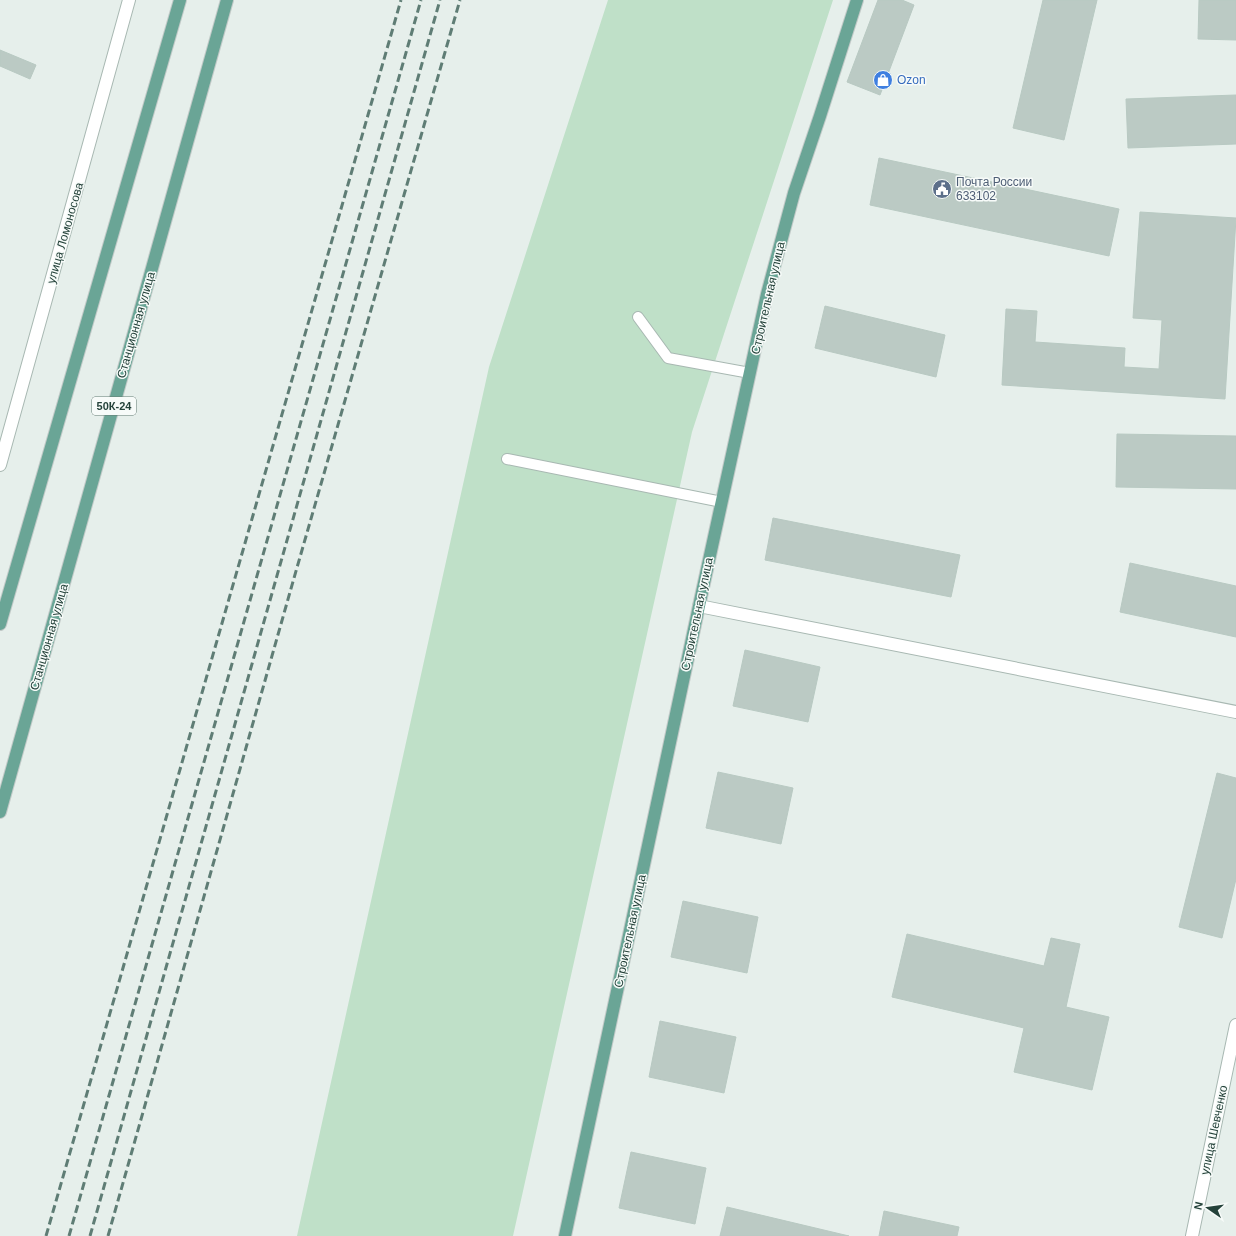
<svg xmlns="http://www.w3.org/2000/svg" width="1236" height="1236" viewBox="0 0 1236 1236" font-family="Arial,sans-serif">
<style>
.green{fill:#bfe0c8}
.building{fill:#bbcac4;stroke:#b8c9c2}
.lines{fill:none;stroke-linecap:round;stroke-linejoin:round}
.lane-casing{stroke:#a8b8b2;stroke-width:12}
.street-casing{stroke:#a8b8b2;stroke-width:14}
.primary-casing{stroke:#c2cac8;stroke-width:14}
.lane{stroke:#fff;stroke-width:10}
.street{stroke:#fff;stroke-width:12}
.primary{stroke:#6aa596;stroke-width:12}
.rail{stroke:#5f7d75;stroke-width:3;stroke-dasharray:8 4;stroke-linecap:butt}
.labels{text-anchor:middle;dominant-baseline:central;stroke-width:3;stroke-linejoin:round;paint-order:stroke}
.shield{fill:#f7fbf9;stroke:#637a73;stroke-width:1}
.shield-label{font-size:11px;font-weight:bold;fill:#24423a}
.shop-label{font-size:12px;fill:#366cbe;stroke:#f7fbf9;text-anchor:start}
.service-label{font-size:12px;fill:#4e5e75;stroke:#f7fbf9;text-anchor:start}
.street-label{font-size:12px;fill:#24423a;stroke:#f7fbf9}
</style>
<rect width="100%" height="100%" fill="#e6efeb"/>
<path class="green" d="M608 0H833L692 432 513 1236H297L489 367Z"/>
<g class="building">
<path d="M878 0H902L914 5 880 95 847 82Z"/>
<path d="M1043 0H1097L1064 140 1013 128Z"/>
<path d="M1199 0H1236V40L1198 39Z"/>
<path d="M0 50 36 65 30 79 0 66Z"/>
<path d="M1236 95V144L1128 148 1126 99Z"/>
<path d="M879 158 1119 209 1109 256 870 205Z"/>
<path d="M1140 212 1236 218 1225 399 1002 385 1006 309 1037 311 1035 342 1125 348 1124 367 1159 369 1162 320 1133 318Z"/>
<path d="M825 306 945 335 936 377 815 348Z"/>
<path d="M1117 434 1236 436V489L1116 487Z"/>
<path d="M773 518 960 555 951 597 765 560Z"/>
<path d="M1130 563 1236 586V637L1120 612Z"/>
<path d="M745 650 820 667 808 722 733 706Z"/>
<path d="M718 772 793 788 781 844 706 828Z"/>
<path d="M1217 773 1236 778V879L1222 938 1179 927Z"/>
<path d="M683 901 758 917 747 973 671 957Z"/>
<path d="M907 934 1044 966 1051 938 1080 944 1066 1007 1109 1017 1092 1090 1014 1072 1024 1028 892 997Z"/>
<path d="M660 1021 736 1037 724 1093 649 1077Z"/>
<path d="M631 1152 706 1168 695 1224 619 1208Z"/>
<path d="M727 1207 849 1236H720Z"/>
<path d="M884 1211 959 1227 957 1236H879Z"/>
</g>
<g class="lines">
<defs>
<g id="lane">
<path d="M638 317 668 358 750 373"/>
<path d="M507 459 722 502"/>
</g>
<g id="street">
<path d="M0 465 129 0"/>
<path d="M699 606 1236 712"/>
<path d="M1192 1236 1236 1025"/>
</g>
<g id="primary">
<path d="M0 624 180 0"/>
<path d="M0 812 227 0"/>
<path d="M565 1236 699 606 767 294 794 193 820 116 857 0"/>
</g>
</defs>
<use href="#lane" class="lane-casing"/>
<use href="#street" class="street-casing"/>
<use href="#primary" class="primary-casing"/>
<use href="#lane" class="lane"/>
<use href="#street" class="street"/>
<use href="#primary" class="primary"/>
<g class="rail">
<path d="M46 1236 401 0"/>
<path d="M69 1236 421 0"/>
<path d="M90 1236 440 0"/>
<path d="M108 1236 294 578 460 0"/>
</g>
</g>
<defs>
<symbol id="shop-disc" viewBox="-11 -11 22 22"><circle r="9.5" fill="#3f7fe0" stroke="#f7fbf9"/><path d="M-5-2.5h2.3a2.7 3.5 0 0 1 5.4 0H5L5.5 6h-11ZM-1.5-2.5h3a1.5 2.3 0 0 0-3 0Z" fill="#fff"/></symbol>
<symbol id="civic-disc" viewBox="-11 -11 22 22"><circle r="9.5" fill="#5c6f8a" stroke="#f7fbf9"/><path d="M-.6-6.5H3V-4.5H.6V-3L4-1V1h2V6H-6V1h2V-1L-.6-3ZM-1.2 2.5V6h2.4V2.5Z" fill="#fff"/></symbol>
</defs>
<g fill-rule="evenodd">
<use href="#shop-disc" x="872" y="69" width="22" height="22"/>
<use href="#civic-disc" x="931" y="178" width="22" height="22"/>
</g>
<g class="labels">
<rect class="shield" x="92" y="397" width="44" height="18" rx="3"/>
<g class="shield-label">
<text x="114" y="406">50К-24</text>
</g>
<g class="shop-label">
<text x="897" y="80">Ozon</text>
</g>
<g class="service-label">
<text x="956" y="182">Почта России<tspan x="956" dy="14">633102</tspan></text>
</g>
<g class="street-label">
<text transform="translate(65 233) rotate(-74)">улица Ломоносова</text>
<text transform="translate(768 298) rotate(-77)">Строительная улица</text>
<text transform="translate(136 325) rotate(-74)">Станционная улица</text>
<text transform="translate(697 614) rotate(-78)">Строительная улица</text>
<text transform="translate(49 637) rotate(-74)">Станционная улица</text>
<text transform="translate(630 931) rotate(-78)">Строительная улица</text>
<text transform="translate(1214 1130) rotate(-78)">улица Шевченко</text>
</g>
</g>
<g transform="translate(1208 1208) rotate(283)" stroke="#f7fbf9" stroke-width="3" paint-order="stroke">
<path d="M0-3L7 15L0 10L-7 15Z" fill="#24423a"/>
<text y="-6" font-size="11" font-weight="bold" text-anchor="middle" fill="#24423a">N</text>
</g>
</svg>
